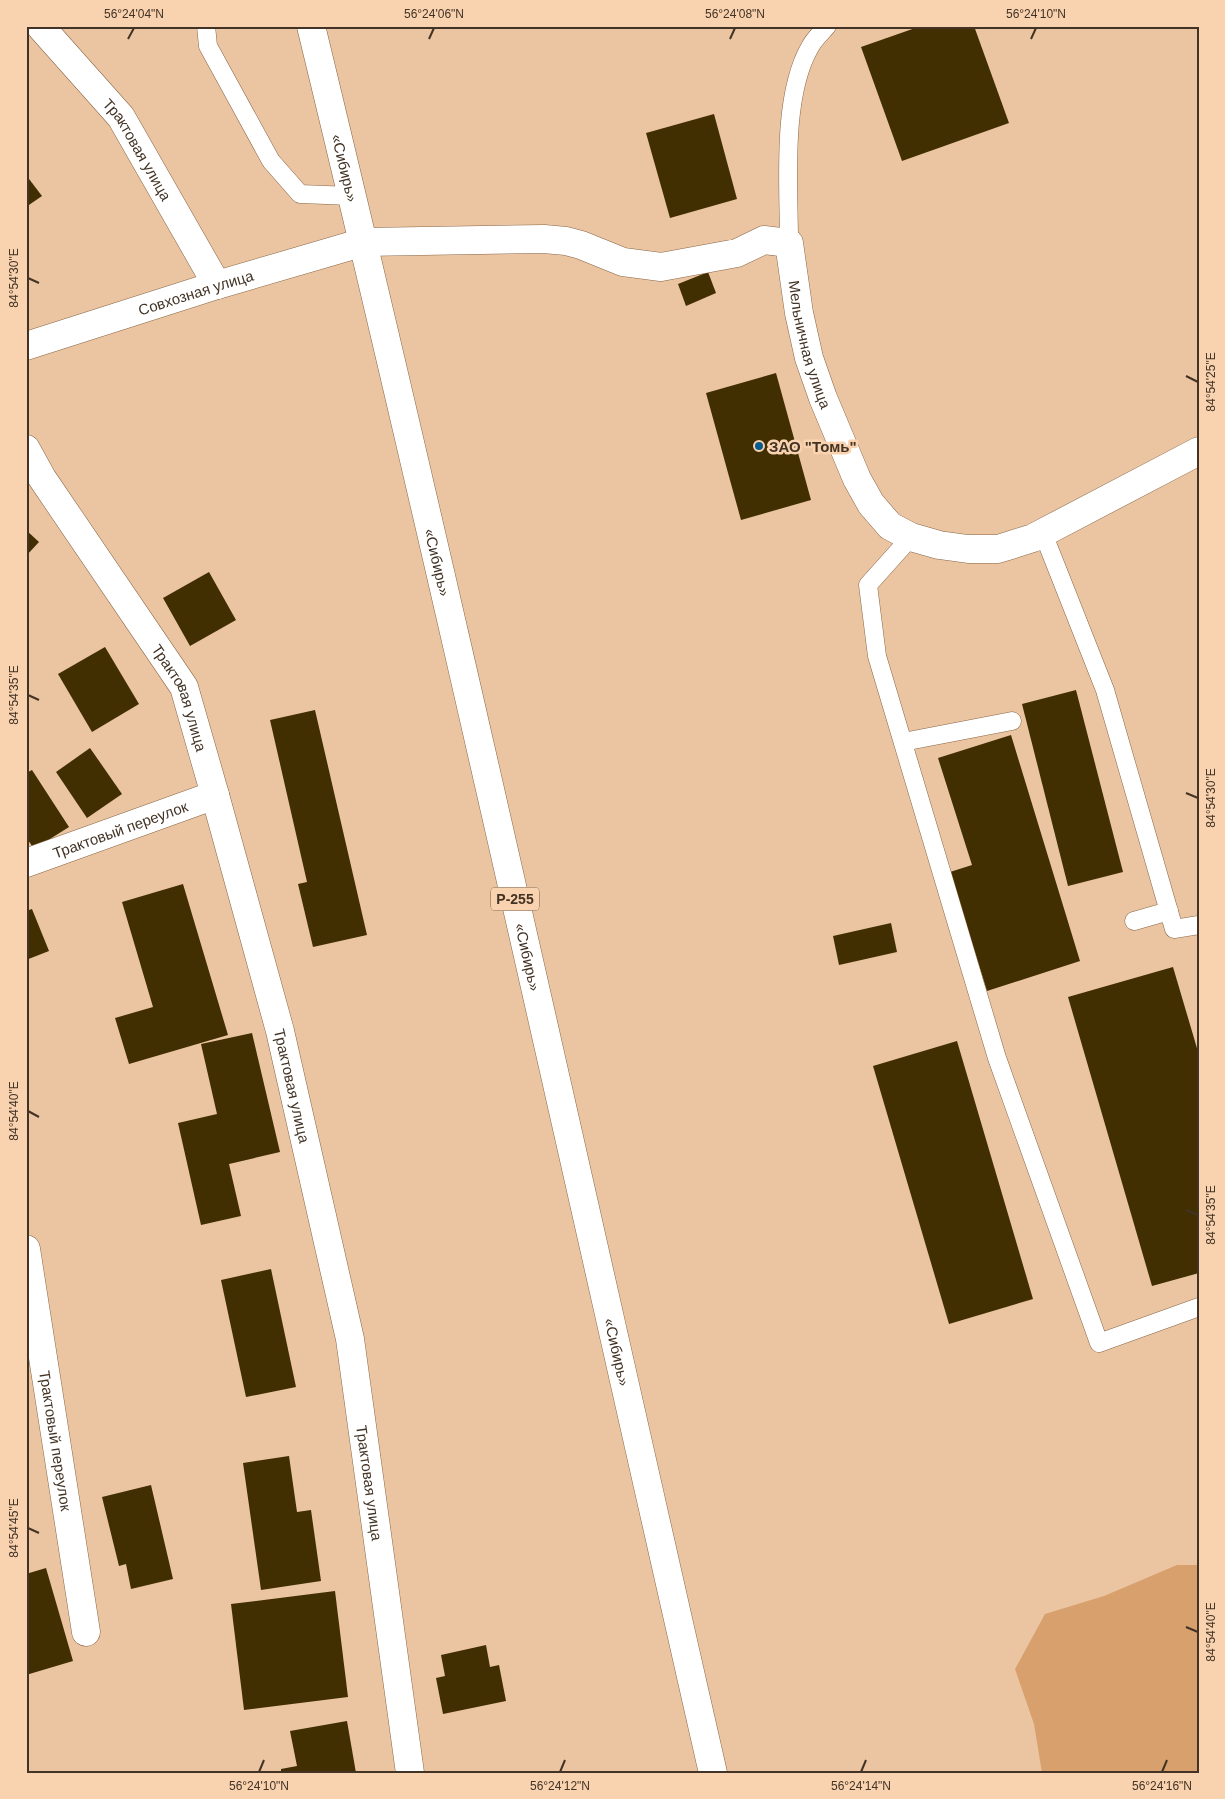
<svg xmlns="http://www.w3.org/2000/svg" width="1225" height="1799" viewBox="0 0 1225 1799" font-family="Helvetica,sans-serif">
<style>
.green{fill:#d7a06c}
.building{fill:#412e01}
.lines{fill:none;stroke-linecap:round;stroke-linejoin:round}
.service-casing{stroke:#886646;stroke-width:19}
.minor-casing{stroke:#886646;stroke-width:29}
.trunk-casing{stroke:#886646;stroke-width:29}
.service{stroke:#fff;stroke-width:18}
.minor{stroke:#fff;stroke-width:28}
.trunk{stroke:#fff;stroke-width:28}
.ticks{fill:none;stroke:#423325;stroke-width:2}
.poi-dot{fill:#075b8d;stroke:#f9d2af;stroke-width:2}
.labels{text-anchor:middle;dominant-baseline:central;stroke-width:5;stroke-linejoin:round;paint-order:stroke}
.shield{fill:#f9d2af;stroke:#79634e;stroke-width:1}
.shield-label{font-size:14px;font-weight:bold;fill:#423325}
.street-label{font-size:15px;fill:#423325;stroke:#f9d2af}
.poi-label{font-size:15px;font-weight:bold;fill:#423325;stroke:#f9d2af;text-anchor:start}
.neatline{fill:none;stroke:#423325;stroke-width:2}
.ticks-label{font-size:12px;text-anchor:middle;fill:#423325}
</style>
<rect width="100%" height="100%" fill="#ebc5a2"/>
<path class="green" d="M1177 1565H1199V1773H1042L1034 1724 1015 1669 1045 1614 1104 1596Z"/>
<g class="building">
<path d="M921 26H974L1009 123 902 161 861 47Z"/>
<path d="M714 114 737 199 670 218 646 133Z"/>
<path d="M26 175 42 196 26 207Z"/>
<path d="M708 272 716 293 686 306 678 284Z"/>
<path d="M776 373 811 500 741 520 706 393Z"/>
<path d="M26 530 39 542 26 556Z"/>
<path d="M209 572 236 620 190 646 163 598Z"/>
<path d="M105 647 139 704 92 732 58 674Z"/>
<path d="M1076 690 1123 872 1068 886 1022 704Z"/>
<path d="M315 710 367 935 313 947 298 884 307 882 270 720Z"/>
<path d="M1011 735 1080 961 987 991 950 872 972 865 938 758Z"/>
<path d="M90 748 122 794 87 818 56 772Z"/>
<path d="M32 770 69 827 34 849 26 837V773Z"/>
<path d="M183 884 228 1035 129 1064 115 1018 153 1007 122 902Z"/>
<path d="M32 909 49 951 26 960V911Z"/>
<path d="M891 923 897 952 839 965 833 936Z"/>
<path d="M1173 967 1199 1055V1273L1152 1286 1068 997Z"/>
<path d="M252 1033 280 1152 229 1164 241 1216 201 1225 178 1123 217 1114 201 1044Z"/>
<path d="M957 1041 1033 1299 949 1324 873 1066Z"/>
<path d="M271 1269 296 1387 246 1397 221 1280Z"/>
<path d="M289 1456 297 1512 311 1510 321 1581 261 1590 243 1463Z"/>
<path d="M151 1485 173 1579 131 1589 126 1564 119 1566 102 1497Z"/>
<path d="M46 1568 73 1661 26 1675V1574Z"/>
<path d="M335 1591 348 1697 244 1710 231 1604Z"/>
<path d="M486 1645 490 1667 499 1665 506 1701 443 1714 436 1678 445 1676 441 1655Z"/>
<path d="M347 1721 356 1773H281V1769L297 1766 290 1731Z"/>
</g>
<g class="lines">
<defs>
<g id="service">
<path d="M206 26 208 46 271 161 300 194 352 196"/>
<path d="M789 243C789 186 781 97 810 47 814 39 821 33 827 26"/>
<path d="M1043 533 1105 690 1174 929 1199 925"/>
<path d="M911 537 868 585 877 656 997 1058 1099 1343 1199 1307"/>
<path d="M903 742 1012 721"/>
<path d="M1134 921 1169 911"/>
</g>
<g id="minor">
<path id="s1" d="M40 26 121 117 217 285"/>
<path id="s2" d="M26 346 217 285 364 242 544 239 566 241 581 245 623 262 661 267 737 253 764 240 789 243 799 313 809 358 823 398 857 479 871 504 890 526 911 537 939 545 968 549H998L1033 538 1199 451"/>
<path id="s3" d="M26 449 42 478 184 687 215 795 280 1031 350 1339 410 1773"/>
<path id="s4" d="M26 863 215 795"/>
<path id="s5" d="M26 1249 86 1632"/>
</g>
<g id="trunk">
<path id="s6" d="M311 26C452 607 580 1190 713 1773"/>
</g>
</defs>
<use href="#service" class="service-casing"/>
<use href="#minor" class="minor-casing"/>
<use href="#trunk" class="trunk-casing"/>
<use href="#service" class="service"/>
<use href="#minor" class="minor"/>
<use href="#trunk" class="trunk"/>
</g>
<path class="ticks" d="M128 39 134 28M429 39 434 28M730 39 735 28M1031 39 1036 28M28 278 39 283M1186 376 1198 382M28 695 39 700M1186 793 1198 798M28 1111 39 1117M1186 1210 1198 1215M28 1528 39 1533M1186 1627 1198 1632M259 1772 264 1760M560 1772 565 1760M861 1772 866 1760M1162 1772 1167 1760"/>
<circle class="poi-dot" cx="759" cy="446" r="5"/>
<g class="labels">
<rect class="shield" x="491" y="887.5" width="48" height="23" rx="4"/>
<g class="shield-label">
<text x="515" y="899">Р-255</text>
</g>
<g class="street-label">
<text stroke="none"><textPath href="#s1" startOffset="158">Трактовая улица</textPath></text>
<text stroke="none"><textPath href="#s6" startOffset="146">«Сибирь»</textPath></text>
<text stroke="none"><textPath href="#s2" startOffset="178">Совхозная улица</textPath></text>
<text stroke="none"><textPath href="#s2" startOffset="891">Мельничная улица</textPath></text>
<text stroke="none"><textPath href="#s6" startOffset="551">«Сибирь»</textPath></text>
<text stroke="none"><textPath href="#s3" startOffset="294">Трактовая улица</textPath></text>
<text stroke="none"><textPath href="#s4" startOffset="100">Трактовый переулок</textPath></text>
<text stroke="none"><textPath href="#s6" startOffset="956">«Сибирь»</textPath></text>
<text stroke="none"><textPath href="#s3" startOffset="699">Трактовая улица</textPath></text>
<text stroke="none"><textPath href="#s6" startOffset="1361">«Сибирь»</textPath></text>
<text stroke="none"><textPath href="#s5" startOffset="194">Трактовый переулок</textPath></text>
<text stroke="none"><textPath href="#s3" startOffset="1104">Трактовая улица</textPath></text>
</g>
<g class="poi-label">
<text x="769" y="446">ЗАО "Томь"</text>
</g>
</g>
<rect width="1225" height="1799" fill="none" stroke="#f9d2af" stroke-width="55"/>
<rect x="28" y="28" width="1170" height="1744" class="neatline"/>
<g class="ticks-label">
<text x="134" y="18">56°24'04"N</text>
<text x="434" y="18">56°24'06"N</text>
<text x="735" y="18">56°24'08"N</text>
<text x="1036" y="18">56°24'10"N</text>
<text transform="translate(14 278) rotate(-90)" y="4">84°54'30"E</text>
<text transform="translate(1211 382) rotate(-90)" y="4">84°54'25"E</text>
<text transform="translate(14 695) rotate(-90)" y="4">84°54'35"E</text>
<text transform="translate(1211 798) rotate(-90)" y="4">84°54'30"E</text>
<text transform="translate(14 1111) rotate(-90)" y="4">84°54'40"E</text>
<text transform="translate(1211 1215) rotate(-90)" y="4">84°54'35"E</text>
<text transform="translate(14 1528) rotate(-90)" y="4">84°54'45"E</text>
<text transform="translate(1211 1632) rotate(-90)" y="4">84°54'40"E</text>
<text x="259" y="1790">56°24'10"N</text>
<text x="560" y="1790">56°24'12"N</text>
<text x="861" y="1790">56°24'14"N</text>
<text x="1162" y="1790">56°24'16"N</text>
</g>
</svg>
